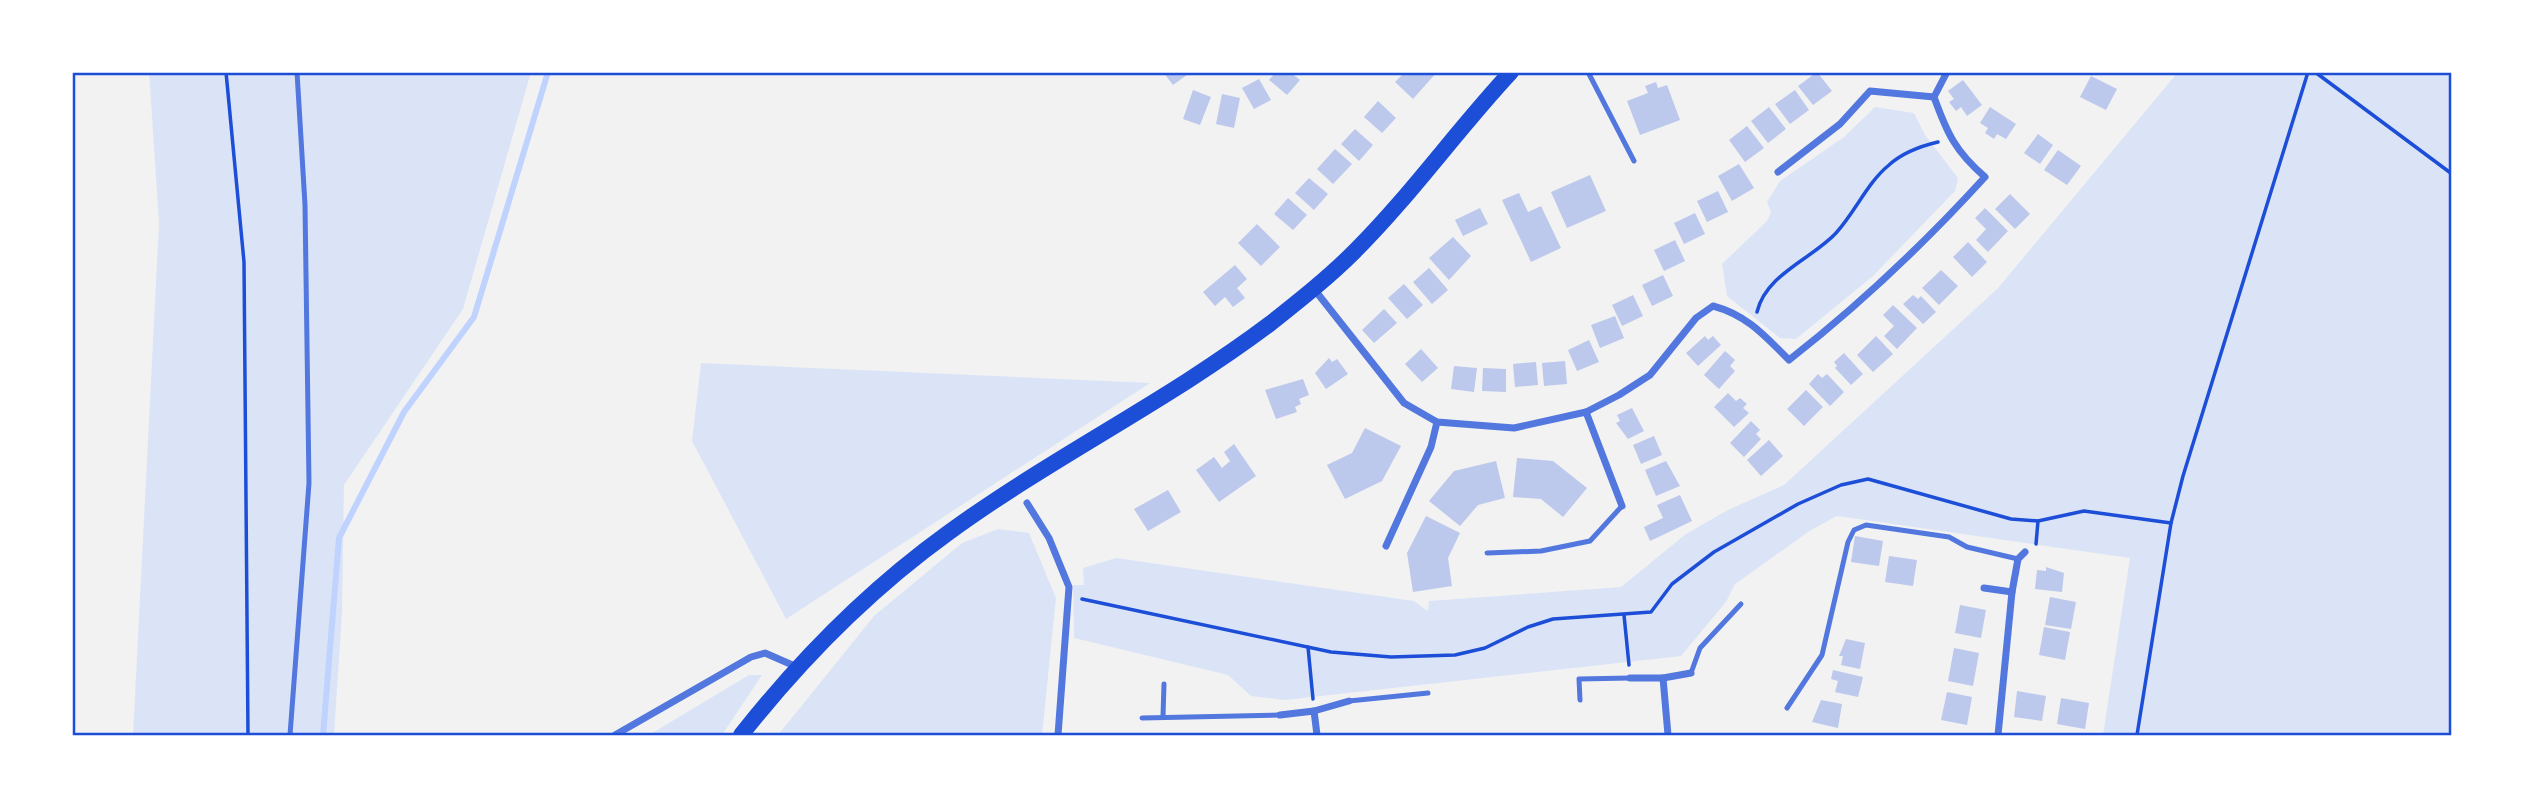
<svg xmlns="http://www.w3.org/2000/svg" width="2524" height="807" viewBox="0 0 2524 807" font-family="Karla,sans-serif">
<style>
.green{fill:#dbe4f7}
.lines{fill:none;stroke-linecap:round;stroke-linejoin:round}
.stream{stroke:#bfd3fe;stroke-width:6}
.building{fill:#bdc9ec}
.path{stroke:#1d4ed8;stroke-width:3.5}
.service{stroke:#5277de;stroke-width:5}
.minor{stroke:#5277de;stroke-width:7}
.trunk{stroke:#1d4ed8;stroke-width:16}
.neatline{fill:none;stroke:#1d4ed8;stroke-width:2.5}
</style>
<rect width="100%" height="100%" fill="#f2f2f2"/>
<g class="green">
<path d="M149 72H531L463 309 344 485 342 612 334 735H133L159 223Z"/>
<path d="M2178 72H2452V735H2103L2130 558 1837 516 1811 530 1735 584 1726 602 1681 656 1285 700 1251 696 1228 675 1074 638 1073 585H1084L1083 568 1116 558 1414 601 1428 611 1429 601 1621 587 1686 534 1728 510 1784 485 1998 288Z"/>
<path d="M1875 107 1914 113 1925 135 1958 178 1955 191 1873 276 1796 339 1780 338 1727 296 1722 264 1767 221 1771 212 1767 202 1780 181 1844 137Z"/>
<path d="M701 363 1150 383 786 619 692 441Z"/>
<path d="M998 529 1029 533 1056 598 1042 735H778L874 616 962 543Z"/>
<path d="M749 675H762L722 735H649Z"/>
</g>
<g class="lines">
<path class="stream" d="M323 735 339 538 404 412 474 317 548 72"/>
</g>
<g class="building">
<path d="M1163 72H1191L1173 85Z"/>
<path d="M1276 72H1290L1300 80 1287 95 1269 80Z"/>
<path d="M1405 72H1437L1413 99 1395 82Z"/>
<path d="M1817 72 1832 91 1813 105 1798 86Z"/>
<path d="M2091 76 2117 89 2106 110 2080 97Z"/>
<path d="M1259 79 1271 100 1254 109 1242 88Z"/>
<path d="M1963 80 1982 105 1967 116 1961 107 1956 111 1949 102 1954 99 1948 91Z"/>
<path d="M1656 82 1658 88 1667 85 1680 120 1640 135 1627 101 1648 93 1645 86Z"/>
<path d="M1193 90 1211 97 1200 125 1183 119Z"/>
<path d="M1795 90 1809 110 1790 124 1775 104Z"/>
<path d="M1222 94 1240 98 1234 128 1216 124Z"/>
<path d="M1378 101 1396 118 1382 133 1364 117Z"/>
<path d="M1769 107 1786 129 1768 143 1751 121Z"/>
<path d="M1990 107 2016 124 2006 139 1997 134 1994 139 1985 133 1988 128 1980 123Z"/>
<path d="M1747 126 1764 148 1745 162 1729 140Z"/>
<path d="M1355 129 1373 145 1359 161 1341 144Z"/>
<path d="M2038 134 2053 145 2040 164 2024 153Z"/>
<path d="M1335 149 1352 164 1333 184 1317 169Z"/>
<path d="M2058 150 2081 166 2067 185 2044 170Z"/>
<path d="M1739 164 1754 188 1732 201 1718 176Z"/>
<path d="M1590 175 1606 211 1567 228 1551 192Z"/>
<path d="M1309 178 1328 194 1314 210 1295 193Z"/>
<path d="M1718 191 1728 212 1707 222 1697 201Z"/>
<path d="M1519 193 1528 212 1541 206 1561 248 1531 262 1502 200Z"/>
<path d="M2010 194 2030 214 2015 229 1995 209Z"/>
<path d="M1288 198 1307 215 1293 230 1274 214Z"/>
<path d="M1480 208 1488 224 1463 236 1455 220Z"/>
<path d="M1985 208 2008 231 1988 252 1976 240 1986 229 1975 218Z"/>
<path d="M1695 213 1705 234 1684 244 1674 223Z"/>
<path d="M1257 224 1280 247 1261 266 1238 243Z"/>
<path d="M1453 237 1471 256 1449 280 1429 258Z"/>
<path d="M1675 240 1685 261 1664 271 1654 250Z"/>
<path d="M1968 242 1987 262 1972 277 1953 257Z"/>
<path d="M1235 265 1247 279 1237 288 1245 298 1233 307 1225 297 1215 306 1203 292Z"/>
<path d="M1429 268 1448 290 1432 304 1413 282Z"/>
<path d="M1941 270 1958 286 1939 305 1922 288Z"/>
<path d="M1663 275 1673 296 1652 306 1642 285Z"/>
<path d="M1404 284 1423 305 1407 319 1388 298Z"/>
<path d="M1633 295 1643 316 1622 326 1612 305Z"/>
<path d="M1913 295 1918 299 1921 296 1936 312 1923 324 1903 304Z"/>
<path d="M1893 305 1917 328 1897 349 1884 336 1894 326 1883 315Z"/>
<path d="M1384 309 1397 323 1374 343 1362 330Z"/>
<path d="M1615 316 1624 338 1600 348 1591 325Z"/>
<path d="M1705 336 1708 340 1713 336 1721 345 1698 366 1686 353Z"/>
<path d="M1876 336 1893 354 1873 372 1857 355Z"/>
<path d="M1589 340 1599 362 1577 371 1568 350Z"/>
<path d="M1421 349 1438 368 1422 382 1405 364Z"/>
<path d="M1725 351 1735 360 1730 366 1735 371 1719 389 1704 375Z"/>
<path d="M1844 353 1863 374 1851 385 1835 368 1837 366 1834 362Z"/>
<path d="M1329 358 1332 362 1337 359 1348 374 1326 389 1315 373Z"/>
<path d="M1565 361 1567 384 1544 386 1542 363Z"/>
<path d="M1536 362 1538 385 1515 387 1513 364Z"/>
<path d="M1454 366 1477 368 1474 392 1451 389Z"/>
<path d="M1483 368 1506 369V392L1482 391Z"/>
<path d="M1818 374 1822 378 1827 374 1844 392 1830 406 1809 384Z"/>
<path d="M1303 379 1309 395 1299 399 1301 404 1295 407 1297 412 1276 419 1265 390Z"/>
<path d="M1806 390 1823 407 1804 426 1787 409Z"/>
<path d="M1728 393 1736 401 1740 398 1747 404 1743 408 1749 413 1734 427 1714 407Z"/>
<path d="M1632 408 1644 431 1628 439 1616 423 1620 421 1617 415Z"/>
<path d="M1751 421 1760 430 1756 434 1761 439 1744 457 1730 443Z"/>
<path d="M1365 428 1401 446 1382 481 1345 499 1327 465 1352 453Z"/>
<path d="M1654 436 1662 455 1641 464 1633 445Z"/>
<path d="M1769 440 1783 456 1761 476 1747 460Z"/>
<path d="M1234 444 1256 476 1219 502 1196 470 1214 457 1222 468 1230 461 1224 452Z"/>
<path d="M1517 458 1553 461 1587 488 1563 517 1541 499 1513 497Z"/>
<path d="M1496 461 1505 498 1478 505 1460 526 1429 501 1454 471Z"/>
<path d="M1666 461 1680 486 1656 496 1645 470Z"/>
<path d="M1168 490 1181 512 1148 531 1134 509Z"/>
<path d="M1680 495 1692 521 1650 541 1644 527 1663 518 1657 505Z"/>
<path d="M1426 516 1460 533 1448 558 1452 586 1413 592 1407 553Z"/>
<path d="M1855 536 1883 541 1879 566 1851 562Z"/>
<path d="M1889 556 1917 560 1913 586 1885 582Z"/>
<path d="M2046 567 2064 573 2062 592 2035 589 2037 570 2046 571Z"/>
<path d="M2050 597 2076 602 2071 629 2045 625Z"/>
<path d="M1960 605 1986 610 1981 638 1955 633Z"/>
<path d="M2044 627 2070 632 2065 660 2039 655Z"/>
<path d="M1846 639 1865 643 1860 669 1841 665 1843 656H1839Z"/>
<path d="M1954 648 1979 653 1973 686 1948 681Z"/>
<path d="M1833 670 1863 677 1858 697 1835 692 1838 681 1831 679Z"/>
<path d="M2017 691 2046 696 2042 721 2014 717Z"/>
<path d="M1947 692 1972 697 1967 725 1941 720Z"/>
<path d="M2061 698 2089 703 2085 729 2057 724Z"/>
<path d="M1821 700 1842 704 1838 728 1812 722Z"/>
</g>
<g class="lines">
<g class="path">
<path d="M226 72 244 262 248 735"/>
<path d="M2315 72 2452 174"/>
<path d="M1757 312C1766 274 1812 259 1836 233 1856 211 1867 183 1889 165 1902 153 1921 146 1938 142"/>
<path d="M2036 544 2038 521"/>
<path d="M1082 599 1331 652 1391 657 1455 655 1485 648 1528 627 1553 619 1651 612 1672 584 1714 552 1798 504 1841 485 1868 479 2011 519 2038 521 2084 511 2171 523"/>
<path d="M1624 615 1629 665"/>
<path d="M1308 647 1313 699"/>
<path d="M2137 735 2171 523 2183 476 2308 72"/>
</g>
<g class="service">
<path d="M1588 72 1634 161"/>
<path d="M1487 553 1541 551 1590 541 1622 506"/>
<path d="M1691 673 1700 648 1741 604"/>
<path d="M1580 700 1579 679 1630 678"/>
<path d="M1349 701 1428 693"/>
<path d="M1787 708 1822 655 1848 542 1854 530 1866 525 1949 537 1967 547 2018 559"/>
<path d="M1163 716 1164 684"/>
<path d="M1142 718 1280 715"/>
<path d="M290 735 309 483 305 205 297 72"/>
</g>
<g class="minor">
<path d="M1778 172 1840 124 1870 91 1934 97"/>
<path d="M1314 289 1404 403 1437 422 1514 428 1586 412 1619 395 1650 375 1696 318 1713 306C1747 315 1765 336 1789 360 1862 303 1922 246 1985 177 1955 151 1947 133 1934 97L1947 72"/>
<path d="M1586 412 1622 506"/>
<path d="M1027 503 1049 538 1069 587 1058 735"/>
<path d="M1386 546 1431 447 1437 422"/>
<path d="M1984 588 2012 592"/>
<path d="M1630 678H1663L1691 673"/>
<path d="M1663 678 1668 735"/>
<path d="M1314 711 1317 735"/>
<path d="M1280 715 1314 711 1349 701"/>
<path d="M615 735 751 657 765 653 797 667"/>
<path d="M1998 735 2012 592 2018 559 2025 552"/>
</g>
<path class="trunk" d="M741 735C801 659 869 590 948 533 1052 457 1168 401 1271 323 1300 300 1329 277 1355 251 1411 195 1457 130 1511 72"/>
</g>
<rect width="2524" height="807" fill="none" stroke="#ffffff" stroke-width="147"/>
<rect x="74" y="74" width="2376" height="660" class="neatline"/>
</svg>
